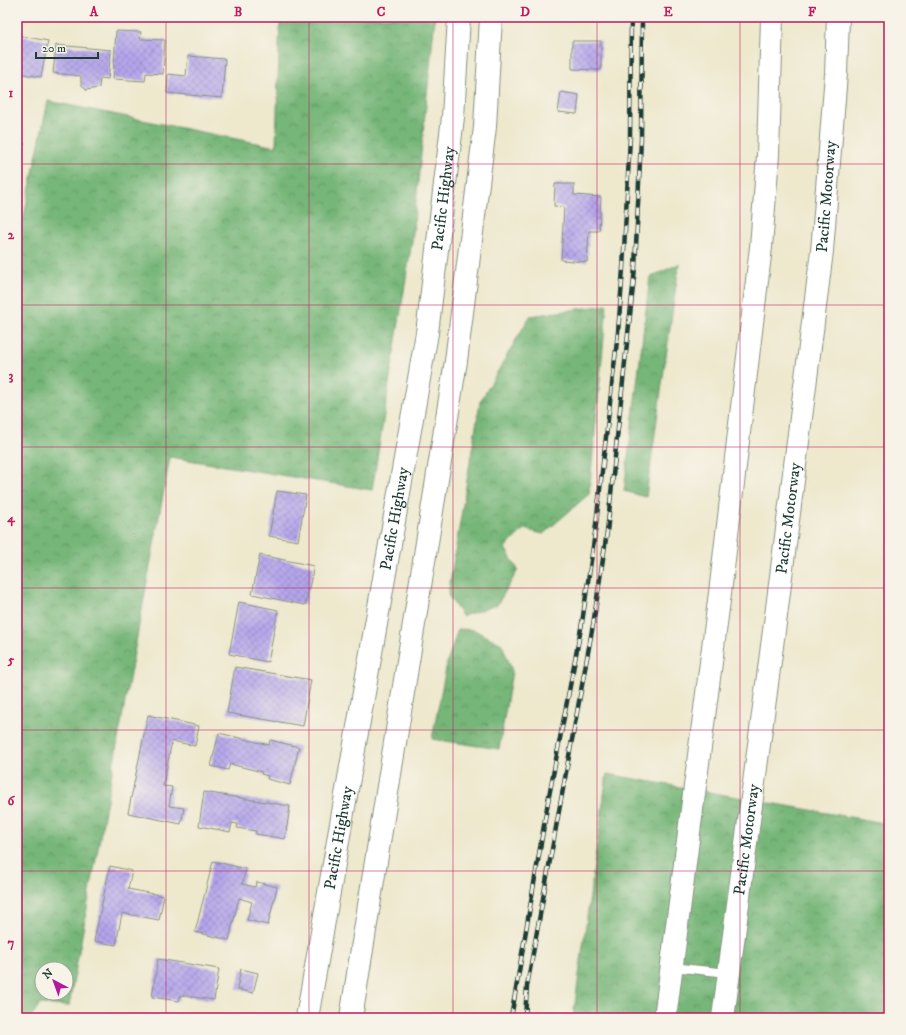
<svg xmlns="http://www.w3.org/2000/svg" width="906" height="1035" viewBox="0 0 906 1035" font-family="'IM FELL DW Pica',serif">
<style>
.forest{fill:url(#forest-crowns);stroke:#4a7a56;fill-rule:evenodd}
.building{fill:url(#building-cross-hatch)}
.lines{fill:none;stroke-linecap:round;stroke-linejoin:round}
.service-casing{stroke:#869280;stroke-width:10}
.primary-casing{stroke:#869280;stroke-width:24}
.motorway-casing{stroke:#869280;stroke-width:24}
.service{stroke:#fff;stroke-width:8}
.primary{stroke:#fff;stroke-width:22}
.motorway{stroke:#fff;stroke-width:22}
.rail-casing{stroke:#1f3d34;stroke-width:4.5}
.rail{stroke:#f7f3e8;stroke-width:3;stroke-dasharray:9;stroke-linecap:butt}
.grid{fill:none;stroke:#c2185b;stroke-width:1;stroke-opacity:0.55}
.labels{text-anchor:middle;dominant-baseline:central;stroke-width:3.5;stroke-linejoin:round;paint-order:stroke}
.street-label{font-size:16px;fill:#1f3d34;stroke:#f7f3e8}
.neatline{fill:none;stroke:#c2185b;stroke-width:1.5}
.grid-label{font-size:13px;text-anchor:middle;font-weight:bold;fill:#c2185b}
</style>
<defs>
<pattern id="forest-crowns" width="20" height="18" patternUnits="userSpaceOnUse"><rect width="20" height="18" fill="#76b678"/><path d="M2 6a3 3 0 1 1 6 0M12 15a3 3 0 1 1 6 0" fill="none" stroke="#609563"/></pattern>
<pattern id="building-cross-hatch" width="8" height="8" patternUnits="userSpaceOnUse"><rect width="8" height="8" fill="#b5a6ec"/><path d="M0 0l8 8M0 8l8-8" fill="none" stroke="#9388c0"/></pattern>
</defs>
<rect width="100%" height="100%" fill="#f7f3e8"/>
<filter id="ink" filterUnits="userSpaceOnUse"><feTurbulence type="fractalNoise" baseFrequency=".025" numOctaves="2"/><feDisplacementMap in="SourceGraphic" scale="8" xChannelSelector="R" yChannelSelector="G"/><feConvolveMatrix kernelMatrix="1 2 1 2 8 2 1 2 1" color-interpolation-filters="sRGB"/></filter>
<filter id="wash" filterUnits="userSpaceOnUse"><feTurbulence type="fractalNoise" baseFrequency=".012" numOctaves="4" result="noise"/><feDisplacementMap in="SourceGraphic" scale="16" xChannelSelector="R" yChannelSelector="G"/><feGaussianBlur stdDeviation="0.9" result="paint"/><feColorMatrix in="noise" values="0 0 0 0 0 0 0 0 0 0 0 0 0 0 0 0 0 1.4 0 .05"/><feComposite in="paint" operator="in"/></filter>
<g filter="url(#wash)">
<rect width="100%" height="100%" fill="#eee8cd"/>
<g class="forest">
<path d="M280 17H435L412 241 372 490 170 457 69 1006 40 1004 30 1018H17V249L48 101 276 147ZM42 969H66V993H42Z"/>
<path d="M679 264 646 497 624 491 650 277Z"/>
<path d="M607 305 589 494 543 534 524 529 505 548 518 570 497 605 462 616 448 595 480 402 530 316Z"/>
<path d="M458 629 474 630 502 644 512 671 499 749 432 739 447 663Z"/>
<path d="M607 774 889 824V1018H573Z"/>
</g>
<g id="blocks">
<g class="building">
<path d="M116 31 141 32 140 39 165 40 163 74 146 73 145 81 113 79Z"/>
<path d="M17 35 48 41 41 77 17 73Z"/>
<path d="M572 41H601V70L572 69Z"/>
<path d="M56 45 111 50 108 79 100 78 99 88 86 90 81 84V76L53 73Z"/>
<path d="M188 56 225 59 222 98 167 93 168 74 186 76Z"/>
<path d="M561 92 579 95 577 114 558 112Z"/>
<path d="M17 136 25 144 17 151Z"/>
<path d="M555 184H574V195L601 197 599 231H589L587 262 561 260 564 207 554 206Z"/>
<path d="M277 491 306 495 298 541 269 536Z"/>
<path d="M260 555 314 566 305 605 252 594Z"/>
<path d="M239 602 278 610 268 662 229 654Z"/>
<path d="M235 667 311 680 303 726 227 713Z"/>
<path d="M148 715 199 726 195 746 172 741 163 786 172 787 169 806 184 808 181 824 128 813Z"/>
<path d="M219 733 269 745 270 740 299 747 290 785 267 779 268 776 261 774 262 772 230 764 228 770 211 766Z"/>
<path d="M204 792 290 806 285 839 256 834V831L237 828 238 824 232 823 230 832 199 826Z"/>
<path d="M213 861 246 869 242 884 255 887 257 882 277 887 268 925 247 920 252 902 239 898 229 940 195 932Z"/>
<path d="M110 866 132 871 128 889 164 896 159 920 122 913 116 945 94 941Z"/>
<path d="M158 959 219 969 214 1000 180 995 179 1001 152 997Z"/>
<path d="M241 969 258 973 253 993 237 989Z"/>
</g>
</g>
</g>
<g filter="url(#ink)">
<use href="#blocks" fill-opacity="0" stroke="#869280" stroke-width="1"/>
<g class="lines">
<defs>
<path id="service" d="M672 967 728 973"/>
<g id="primary">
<path id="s1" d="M307 1018 427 333 453 117 459 17"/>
<path d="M351 1018 456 361 485 127 491 17"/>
</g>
<g id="motorway">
<path d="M665 1018 720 593 761 247 768 155 772 17"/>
<path id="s2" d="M723 1018 777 608 822 251 836 74 838 17"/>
</g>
</defs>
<use href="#service" class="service-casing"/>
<use href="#primary" class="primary-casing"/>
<use href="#motorway" class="motorway-casing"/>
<use href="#service" class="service"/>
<use href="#primary" class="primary"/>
<use href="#motorway" class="motorway"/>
<defs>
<g id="rail">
<path d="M511 1018 549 796 582 623 595 533 618 332 623 269 630 137 631 17"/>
<path d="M525 1018 527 986 593 625 607 532 635 268 641 139 642 17"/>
</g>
</defs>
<use href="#rail" class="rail-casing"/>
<use href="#rail" class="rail"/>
</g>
</g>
<path class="grid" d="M166 17V1018M309 17V1018M453 17V1018M597 17V1018M740 17V1018M17 164H889M17 305H889M17 447H889M17 588H889M17 730H889M17 871H889"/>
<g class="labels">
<g class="street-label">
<text stroke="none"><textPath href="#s2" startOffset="828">Pacific Motorway</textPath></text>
<text stroke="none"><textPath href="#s1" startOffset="831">Pacific Highway</textPath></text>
<text stroke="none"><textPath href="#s2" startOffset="504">Pacific Motorway</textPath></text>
<text stroke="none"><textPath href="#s1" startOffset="507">Pacific Highway</textPath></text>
<text stroke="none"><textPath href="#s1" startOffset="183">Pacific Highway</textPath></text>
<text stroke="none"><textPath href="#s2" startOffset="180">Pacific Motorway</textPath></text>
</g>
</g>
<rect width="906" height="1035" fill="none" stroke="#f7f3e8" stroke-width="44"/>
<g transform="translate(54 981) rotate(319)"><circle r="19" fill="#f7f3e8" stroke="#a1aaa0"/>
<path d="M0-3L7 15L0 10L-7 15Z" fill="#b5179e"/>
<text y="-6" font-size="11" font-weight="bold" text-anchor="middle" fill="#1f3d34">N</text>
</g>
<path d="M36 52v6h62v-6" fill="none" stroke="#1f3d34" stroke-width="2"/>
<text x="42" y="52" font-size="12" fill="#1f3d34" stroke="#f7f3e8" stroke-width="3" paint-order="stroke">20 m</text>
<rect x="22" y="22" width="862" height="991" class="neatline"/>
<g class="grid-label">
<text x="94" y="16">A</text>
<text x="238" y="16">B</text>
<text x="381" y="16">C</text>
<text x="525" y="16">D</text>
<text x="668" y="16">E</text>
<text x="812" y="16">F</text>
<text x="11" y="97">1</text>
<text x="11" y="239">2</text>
<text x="11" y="380">3</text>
<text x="11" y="522">4</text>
<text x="11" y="664">5</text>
<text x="11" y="805">6</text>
<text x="11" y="947">7</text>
</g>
</svg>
